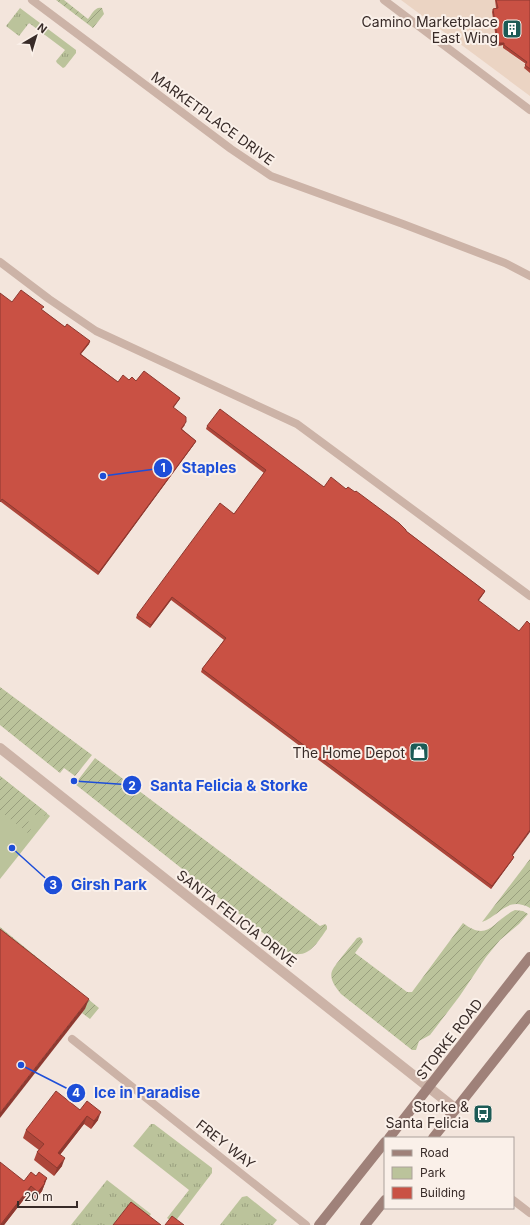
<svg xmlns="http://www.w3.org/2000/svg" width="530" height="1225" viewBox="0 0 530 1225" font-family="Inter,sans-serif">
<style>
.grass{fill:url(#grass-tufts)}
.park{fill:#bbc39b}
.garden{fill:url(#garden-furrows)}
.plaza{fill:#ebd4c3}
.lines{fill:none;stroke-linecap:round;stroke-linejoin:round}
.lane{stroke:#ccb3a7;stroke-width:8}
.street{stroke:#ccb3a7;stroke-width:10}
.secondary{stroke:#9f8179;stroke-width:10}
.wall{fill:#ad463a}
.shaded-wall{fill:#8d3930}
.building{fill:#c95144;stroke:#8d3930}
.labels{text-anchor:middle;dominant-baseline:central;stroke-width:4;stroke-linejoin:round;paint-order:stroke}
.poi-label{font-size:14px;fill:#382b28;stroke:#faf0e9;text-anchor:end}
.street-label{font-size:14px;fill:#382b28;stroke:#faf0e9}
.leader{fill:none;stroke:#1d4ed8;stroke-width:1.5}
.callout-dot{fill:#1d4ed8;stroke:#faf0e9;stroke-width:1.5}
.mark-label{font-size:12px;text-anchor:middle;font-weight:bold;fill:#fff}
.callout-label{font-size:15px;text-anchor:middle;font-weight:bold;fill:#1d4ed8;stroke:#faf0e9;stroke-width:4;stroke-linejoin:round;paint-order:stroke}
</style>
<defs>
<pattern id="grass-tufts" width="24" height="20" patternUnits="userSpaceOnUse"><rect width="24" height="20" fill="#bbc39b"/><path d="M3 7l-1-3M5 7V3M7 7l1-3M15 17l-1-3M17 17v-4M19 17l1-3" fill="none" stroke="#999f7e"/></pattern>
<pattern id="garden-furrows" width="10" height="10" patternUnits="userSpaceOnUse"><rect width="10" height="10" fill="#bbc39b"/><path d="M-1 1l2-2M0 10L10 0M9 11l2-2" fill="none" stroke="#999f7e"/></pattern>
</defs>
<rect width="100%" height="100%" fill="#f3e5dc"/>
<g class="grass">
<path d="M20 8 76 50V53L65 67 63 68 57 63 56 61 65 50 29 23 19 36 6 26Z"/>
<path d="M151 1124H154L212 1168V1173L174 1223 167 1218 189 1190 133 1146Z"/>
<path d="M107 1180 151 1214 143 1225H71Z"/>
<path d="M247 1196 277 1220 273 1225H220L242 1197Z"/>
</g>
<path class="park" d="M0 776 50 816 0 879Z"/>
<g class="garden">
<path d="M56 0H64L88 19C92 14 95 6 102 8L104 14 93 28Z"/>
<path d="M0 687 92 755 75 776 64 768 60 773 0 725Z"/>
<path d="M95 758 320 926 325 924 327 926V929C317 943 307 962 286 951L75 784Z"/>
<path d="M0 776 47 813 44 816 29 814 27 817 31 829 28 833 0 811Z"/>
<path d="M530 859V908C507 896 501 915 482 922Z"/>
<path d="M515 910 523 911 528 914 519 924 500 940 486 957 459 997 430 1035 419 1041 416 1050H412L407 1046 341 994C336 988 329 979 332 971 336 963 351 946 357 938L360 937 362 939 363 942 355 953 407 992H412L463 923C489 943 493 920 515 910Z"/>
<path d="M0 927 99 1008 90 1019 82 1013 85 1009 0 941Z"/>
</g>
<path class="plaza" d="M401 0H495L496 11 492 12 497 46 503 45V48L526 65 530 73V96Z"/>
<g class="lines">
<g class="lane">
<path d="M32 0 231 149 271 176 403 224 505 263 530 276"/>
<path d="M384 0 530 110"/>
<path d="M0 262 49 299 96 331 297 424 530 596"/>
<path d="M72 1039 306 1225"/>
<path d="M513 1200 530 1213"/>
</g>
<path class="street" d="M0 748 456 1109"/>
<g class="secondary">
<path d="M389 1138 530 957"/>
<path d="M433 1138 530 1015"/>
<path d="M319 1225 385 1142"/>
<path d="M365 1225 385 1200"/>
</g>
</g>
<g class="wall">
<path d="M495 0H530V73L524 68 526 64 503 48V45L497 46 492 12 493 9 496 8Z"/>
<path d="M12 302 42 310 65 327 90 341 89 344 81 354 118 382 129 380 136 381 180 398 179 400 173 407 185 425 182 429 196 441 195 443 98 575 1 502Z"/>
<path d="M207 426 324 487 346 489 406 531 485 591 484 593 479 600 513 859 491 889 201 672 202 669 224 640 171 600 150 628 136 618 137 615 234 514 264 473 206 429Z"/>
<path d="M80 1110 98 1120 91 1129 84 1124 60 1155 62 1166 54 1176 34 1160 37 1152 39 1150 23 1138 26 1130Z"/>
<path d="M47 1178 42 1191 35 1200 28 1194 4 1225H0L24 1181Z"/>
</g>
<g class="shaded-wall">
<path d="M498 43H504L503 45 497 46Z"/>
<path d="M90 341 89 344 79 356 80 354Z"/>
<path d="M180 398 179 400 172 410 173 407Z"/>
<path d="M196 441 195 443 98 575 99 572Z"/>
<path d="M485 591 484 593 477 603 478 600Z"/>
<path d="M172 597 171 600 150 628 151 625Z"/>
<path d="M530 830V832L511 858 512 855Z"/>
<path d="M514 857 513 859 491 889 492 886Z"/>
<path d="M89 999 85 1009 0 1118V1113Z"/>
<path d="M101 1112 98 1120 91 1129 94 1121Z"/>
<path d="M87 1116 84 1124 55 1161 58 1153Z"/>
<path d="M65 1158 62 1166 54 1176 57 1168Z"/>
<path d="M47 1178 42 1191 35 1200 38 1192 44 1182Z"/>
<path d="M31 1186 28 1194 4 1225H1Z"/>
</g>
<g class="building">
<path d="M496 0H530V69L525 65 527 62 504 45V43H498L493 9 498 8Z"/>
<path d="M21 290 44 307 41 309 65 327 67 324 90 341 80 354 118 382 123 375 129 380 132 377 136 381 144 371 180 398 173 407 186 417V422L181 429 196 441 99 572 2 499 0 502V293L12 302Z"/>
<path d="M220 409 324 487 331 477 346 489 348 487 355 492 356 491 399 523 406 530V531L485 591 478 600 519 631 527 621 530 624V830L512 855 514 857 492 886 202 669 226 638 172 597 151 625 137 615 220 503 234 514 266 470 207 426Z"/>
<path d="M0 929 89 999 0 1113Z"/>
<path d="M56 1091 80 1110 87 1101 101 1112 94 1121 87 1116 58 1153 65 1158 57 1168 37 1152 44 1144 26 1130Z"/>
<path d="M0 1162 24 1181 31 1172 36 1176 39 1172 47 1178 44 1182 45 1183 38 1192 31 1186 1 1224 2 1225H0Z"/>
<path d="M131 1202 161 1225H113Z"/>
<path d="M172 1216 184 1225H165Z"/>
</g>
<defs>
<symbol id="building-square" viewBox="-11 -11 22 22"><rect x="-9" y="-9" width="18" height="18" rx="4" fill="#1c5b56" stroke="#faf0e9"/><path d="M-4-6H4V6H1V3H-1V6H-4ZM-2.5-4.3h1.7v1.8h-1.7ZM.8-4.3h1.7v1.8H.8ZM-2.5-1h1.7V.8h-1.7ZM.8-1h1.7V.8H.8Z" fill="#fff"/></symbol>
<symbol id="shop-square" viewBox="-11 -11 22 22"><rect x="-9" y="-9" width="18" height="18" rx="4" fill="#1c5b56" stroke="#faf0e9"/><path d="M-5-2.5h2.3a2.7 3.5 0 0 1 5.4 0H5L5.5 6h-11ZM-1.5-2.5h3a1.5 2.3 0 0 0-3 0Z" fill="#fff"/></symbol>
<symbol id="bus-square" viewBox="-11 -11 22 22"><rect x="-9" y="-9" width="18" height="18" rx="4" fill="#1c5b56" stroke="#faf0e9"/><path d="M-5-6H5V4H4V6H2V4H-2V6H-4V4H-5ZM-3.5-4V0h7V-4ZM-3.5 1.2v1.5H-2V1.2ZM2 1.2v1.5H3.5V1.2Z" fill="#fff"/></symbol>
</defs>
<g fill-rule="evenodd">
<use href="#building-square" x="501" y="18" width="22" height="22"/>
<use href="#shop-square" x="408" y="741" width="22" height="22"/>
<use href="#bus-square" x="472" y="1103" width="22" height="22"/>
</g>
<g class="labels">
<g class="poi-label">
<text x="498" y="21">Camino Marketplace<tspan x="498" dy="16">East Wing</tspan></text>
<text x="405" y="752">The Home Depot</text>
<text x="469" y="1106">Storke &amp;<tspan x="469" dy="16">Santa Felicia</tspan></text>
</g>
<g class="street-label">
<text transform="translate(213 118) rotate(36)">MARKETPLACE DRIVE</text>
<text transform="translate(237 918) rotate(38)">SANTA FELICIA DRIVE</text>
<text transform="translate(449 1039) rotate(-52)">STORKE ROAD</text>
<text transform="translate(226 1144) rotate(38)">FREY WAY</text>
</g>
</g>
<path class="leader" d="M103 476L163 468M74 781L132 785M12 848L53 885M21 1065L76 1093"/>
<g class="callout-dot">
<circle cx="103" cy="476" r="4"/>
<circle cx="74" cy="781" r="4"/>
<circle cx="12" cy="848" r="4"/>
<circle cx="21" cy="1065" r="4"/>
<circle cx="163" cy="468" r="10"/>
<circle cx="132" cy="785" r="10"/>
<circle cx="53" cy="885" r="10"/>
<circle cx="76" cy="1093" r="10"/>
</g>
<g class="mark-label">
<text x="163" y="472">1</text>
<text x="132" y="790">2</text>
<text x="53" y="889">3</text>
<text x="76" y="1097">4</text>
</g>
<g class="callout-label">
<text x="209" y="473">Staples</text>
<text x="229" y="791">Santa Felicia &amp; Storke</text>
<text x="109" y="890">Girsh Park</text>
<text x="147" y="1098">Ice in Paradise</text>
</g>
<rect x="384" y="1137" width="130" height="72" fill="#faf0e9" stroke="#aca19c"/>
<rect x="392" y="1150" width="20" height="6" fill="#9f8179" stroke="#aca19c"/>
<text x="420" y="1157" font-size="12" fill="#382b28">Road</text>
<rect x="392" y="1167" width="20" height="12" fill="#bbc39b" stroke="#aca19c"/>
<text x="420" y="1177" font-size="12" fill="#382b28">Park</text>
<rect x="392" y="1187" width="20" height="12" fill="#c95144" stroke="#aca19c"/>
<text x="420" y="1197" font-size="12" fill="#382b28">Building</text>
<g transform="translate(36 36) rotate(38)" stroke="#faf0e9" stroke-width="3" paint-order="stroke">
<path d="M0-3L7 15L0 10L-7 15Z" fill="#382b28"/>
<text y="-6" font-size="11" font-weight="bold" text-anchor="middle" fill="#382b28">N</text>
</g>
<path d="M18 1201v6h59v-6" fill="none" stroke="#382b28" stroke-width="2"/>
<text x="24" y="1201" font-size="12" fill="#382b28" stroke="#faf0e9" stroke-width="3" paint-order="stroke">20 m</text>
</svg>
